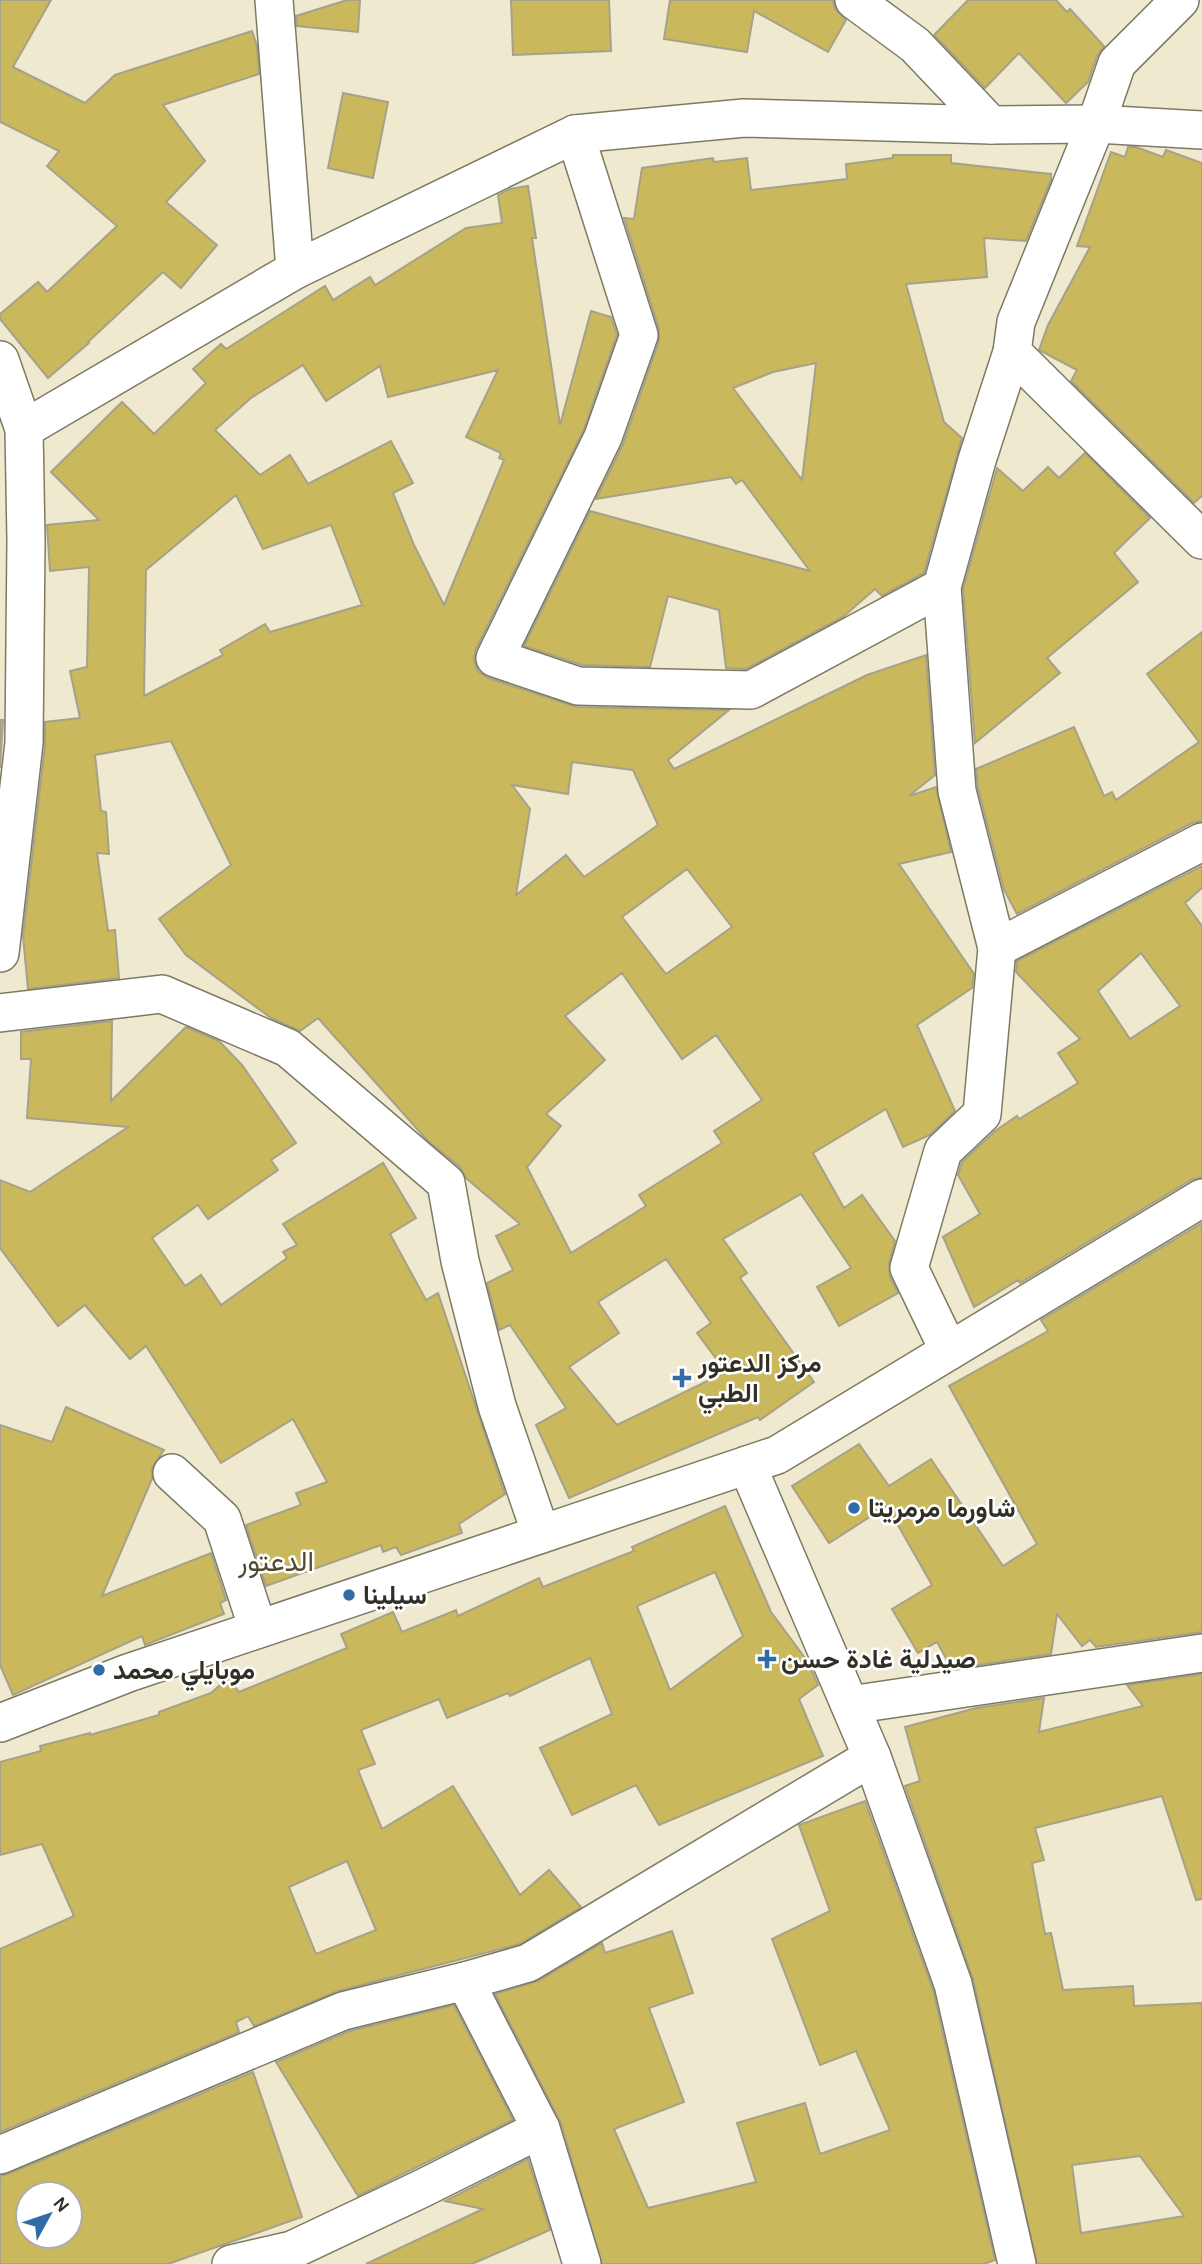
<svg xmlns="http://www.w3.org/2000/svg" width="1202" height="2264" viewBox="0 0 1202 2264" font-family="Karla,Vazirmatn,sans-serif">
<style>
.building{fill:#cab85d;stroke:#a6a188;stroke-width:2;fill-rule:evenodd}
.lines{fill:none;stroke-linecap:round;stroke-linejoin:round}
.street-casing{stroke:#7e7a62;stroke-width:40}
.street{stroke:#fff;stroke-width:37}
.poi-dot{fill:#306da4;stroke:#fff;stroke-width:2.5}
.labels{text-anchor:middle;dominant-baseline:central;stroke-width:5;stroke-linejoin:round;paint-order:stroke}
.poi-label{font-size:26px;font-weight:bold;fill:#323026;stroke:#fff;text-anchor:start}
.neighbourhood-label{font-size:28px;fill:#4e4a34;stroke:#fff}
</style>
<rect width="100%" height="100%" fill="#efeacf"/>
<g class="building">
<path d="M0 0H51L13 67 85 103 115 75 252 31 257 46 259 74 163 105 205 161 166 202 217 245 181 288 163 272 88 342 89 343 48 378 0 319V314L38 282 47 292 117 226 47 166 59 151 0 122Z"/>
<path d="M347 0H360L358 32 297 26 296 16Z"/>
<path d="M511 0H609L611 51 513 55Z"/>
<path d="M670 0H833L835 9 846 20 828 52 754 11 747 52 664 39Z"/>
<path d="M968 0H1056L1067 12 1070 9 1104 46 1097 56 1088 82 1066 103 1019 53 985 88 934 35Z"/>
<path d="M343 93 388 102 373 178 328 168Z"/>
<path d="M1128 147H1136L1163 157 1166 150 1202 163V496L1194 503 1071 381 1077 370 1039 350 1048 325 1090 247 1077 246 1111 152 1125 157Z"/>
<path d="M893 155H951V163L1051 174V180L1026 241 984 238 987 277 906 284 944 422 962 438 924 573 882 596 875 589 843 617 746 669 726 668 719 610 668 596 650 667 582 665 524 646 590 511 810 571 742 480 736 484 731 477 596 499 623 444 659 341V329L624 218 634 219 642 168 713 158 714 162 747 158 751 190 847 179 846 164 893 158ZM816 363 802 480 733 388 773 372Z"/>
<path d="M528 186 536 238H532L560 425 591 311 611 317 617 335 584 429 476 649 474 660 478 671 488 678 577 707 729 710 668 760 674 769 867 675 926 655 935 775 909 796 936 787 951 852 899 864 974 974 972 988 917 1025 955 1111 930 1135 903 1147 886 1109 813 1153 844 1208 862 1195 895 1241 889 1263 890 1277 898 1293 839 1326 817 1287 851 1268 801 1194 723 1239 747 1273 740 1278 814 1382 760 1420 758 1417 569 1498 536 1425 566 1408 510 1325 499 1330 487 1283 513 1270 496 1236 520 1224 466 1178 460 1167 427 1140 318 1018 300 1031 271 1018 186 955 159 919 231 865 171 741 95 755 101 811 106 812 109 854 97 853 108 931 115 930 119 978 28 989 23 936 45 745V722L80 718 70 671 87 667 89 567 50 571 47 525 99 520 51 472 122 402 154 434 206 383 193 369 221 344 226 349 325 286 333 300 370 277 375 285 466 228 502 223 498 195 510 189ZM303 365 326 401 380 366 388 397 498 370 466 437 501 453 499 458 504 460 444 605 414 545 393 493 413 483 391 441 308 484 290 455 260 475 215 430 251 398ZM236 495 263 549 331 525 362 605 270 632 265 624 220 650 223 655 144 696 146 570ZM572 762 633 770 658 825 584 877 566 855 516 895 530 809 512 785 568 794ZM687 869 732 927 666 974 622 917ZM622 973 682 1059 716 1035 762 1100 714 1131 722 1143 639 1195 646 1206 571 1253 527 1167 561 1126 546 1114 605 1060 565 1016ZM666 1259 711 1323 697 1333 726 1372 617 1425 569 1367 619 1333 598 1302Z"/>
<path d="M1085 453 1150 518 1114 553 1138 582 1047 658 1060 673 975 743 963 589 997 468 1023 491 1048 467 1059 478Z"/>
<path d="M1202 632V821L1192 823 1017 914 1004 890 978 788 976 769 1074 727 1104 796 1112 792 1116 800 1199 742 1147 674Z"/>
<path d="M0 720H3L0 768Z"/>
<path d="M1202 866V888L1185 903 1202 926V1177L1191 1180 1020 1283 1018 1280 974 1307 943 1237 980 1214 958 1175 962 1162 995 1131 1017 1116 1019 1119 1078 1083 1058 1053 1080 1039 1016 972 1017 961ZM1141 953 1180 1006 1130 1039 1098 991Z"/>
<path d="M112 1021 111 1101 186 1027 219 1041 242 1065 296 1143 271 1160 278 1170 208 1219 198 1205 152 1238 185 1286 201 1275 221 1305 287 1258 283 1252 297 1245 283 1224 383 1163 416 1218 390 1234 426 1300 438 1293 505 1494 459 1524 462 1533 401 1555 396 1547 383 1552 381 1545 266 1586 246 1525 301 1505 296 1493 327 1482 293 1419 221 1463 146 1346 130 1359 85 1305 58 1326 0 1248V1180L30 1192 128 1127 27 1118 31 1059H21V1032Z"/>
<path d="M1202 1223V1632L1096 1647 1090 1640 1082 1646 1057 1614 1051 1654 952 1669 937 1642 918 1653 892 1609 932 1585 887 1506 829 1543 792 1486 859 1444 889 1486 931 1459 1003 1566 1037 1544 949 1386 1048 1331 1041 1320Z"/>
<path d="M66 1407 164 1450 152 1468V1479L102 1596 211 1553 226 1600 220 1603 224 1614 145 1645 142 1636 13 1695 0 1665V1425L52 1442Z"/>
<path d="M725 1506 771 1612 808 1662 818 1685 799 1699 823 1756 659 1825 636 1785 572 1815 540 1748 612 1714 590 1658 510 1696 508 1693 447 1718 439 1699 361 1730 375 1764 358 1770 382 1829 453 1786 520 1895 549 1870 581 1907 520 1944 338 1991 254 2026 248 2016 236 2022 239 2032 0 2132V1949L74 1916 42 1844 0 1855V1762L41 1751 40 1746 90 1733V1735L159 1715V1712L211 1693 228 1678 239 1692 347 1648 341 1634 393 1612 402 1632 456 1610 458 1616 539 1578 543 1587 634 1551 632 1547ZM715 1572 743 1636 670 1690 637 1606ZM347 1861 376 1930 316 1954 289 1887Z"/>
<path d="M1202 1674V1899L1196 1900 1162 1796 1035 1828 1044 1860 1032 1863 1045 1934 1051 1933 1063 1990 1133 1986 1134 2006 1202 2003V2264H1037L973 1979 905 1786 920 1781 905 1727 976 1708 1044 1698 1039 1732 1143 1706 1127 1685ZM1140 2156 1184 2216 1081 2233 1072 2165Z"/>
<path d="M865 1801 933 1990 995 2260 984 2264H602L561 2123 495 1994 538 1981 602 1943 605 1953 672 1931 693 1993 649 2008 684 2102 614 2129 648 2208 756 2182 737 2123 805 2103 820 2154 890 2130 856 2051 820 2065 772 1939 830 1911 799 1825Z"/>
<path d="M454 2005 513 2120 358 2196 276 2062 350 2031Z"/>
<path d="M253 2072 302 2217 168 2264H0V2176L8 2174ZM28 2194H70V2236H28Z"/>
<path d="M528 2159 550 2230 472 2264H366L483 2209 445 2201Z"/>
</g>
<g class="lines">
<defs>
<g id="street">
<path d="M274 0 295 270"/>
<path d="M854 0 915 45 991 125"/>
<path d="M575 134 639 335 603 437 495 658 578 686 751 690 942 587"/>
<path d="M1012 352 1202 540"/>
<path d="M0 360 24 429 26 541 24 743 0 953"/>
<path d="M24 429 295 270 575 134 744 118 991 125 1096 124 1202 130"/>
<path d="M997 948 1202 842"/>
<path d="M0 1013 162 994 288 1048 446 1183 460 1261 497 1406 541 1534"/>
<path d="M949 1351 909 1268 943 1151 982 1114 997 948 957 791 942 587 977 460 1012 352 1016 322 1096 124 1117 63 1180 0"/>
<path d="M747 1465 872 1757 953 1984 1017 2264"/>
<path d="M172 1473 222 1519 258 1629"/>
<path d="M850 1705 1202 1653"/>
<path d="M0 1723 128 1673 777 1455 1202 1198"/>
<path d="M465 1981 541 2129 582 2264"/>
<path d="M0 2155 343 2011 465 1981 528 1963 872 1757"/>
<path d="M231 2264 292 2250 421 2189 541 2129"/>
</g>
</defs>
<use href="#street" class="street-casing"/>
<use href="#street" class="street"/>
</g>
<g class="poi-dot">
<path d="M678.5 1367.5h7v7h7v7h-7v7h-7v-7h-7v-7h7z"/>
<circle cx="854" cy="1508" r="7"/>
<circle cx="349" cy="1595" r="7"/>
<path d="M763.5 1648.5h7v7h7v7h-7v7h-7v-7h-7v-7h7z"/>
<circle cx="99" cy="1670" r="7"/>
</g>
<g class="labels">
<g class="poi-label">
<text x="698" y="1363">مركز الدعتور<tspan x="698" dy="30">الطبي</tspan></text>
<text x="868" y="1508">شاورما مرمريتا</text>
<text x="363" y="1595">سيلينا</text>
<text x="781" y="1659">صيدلية غادة حسن</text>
<text x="113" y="1670">موبايلي محمد</text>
</g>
<g class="neighbourhood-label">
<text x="276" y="1561">الدعتور</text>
</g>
</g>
<g transform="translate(49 2215) rotate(50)"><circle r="33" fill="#ffffff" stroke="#adaca8" stroke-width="2"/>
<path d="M0-5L12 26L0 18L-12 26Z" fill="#306da4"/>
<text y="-10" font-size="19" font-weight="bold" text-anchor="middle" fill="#323026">N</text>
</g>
</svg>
